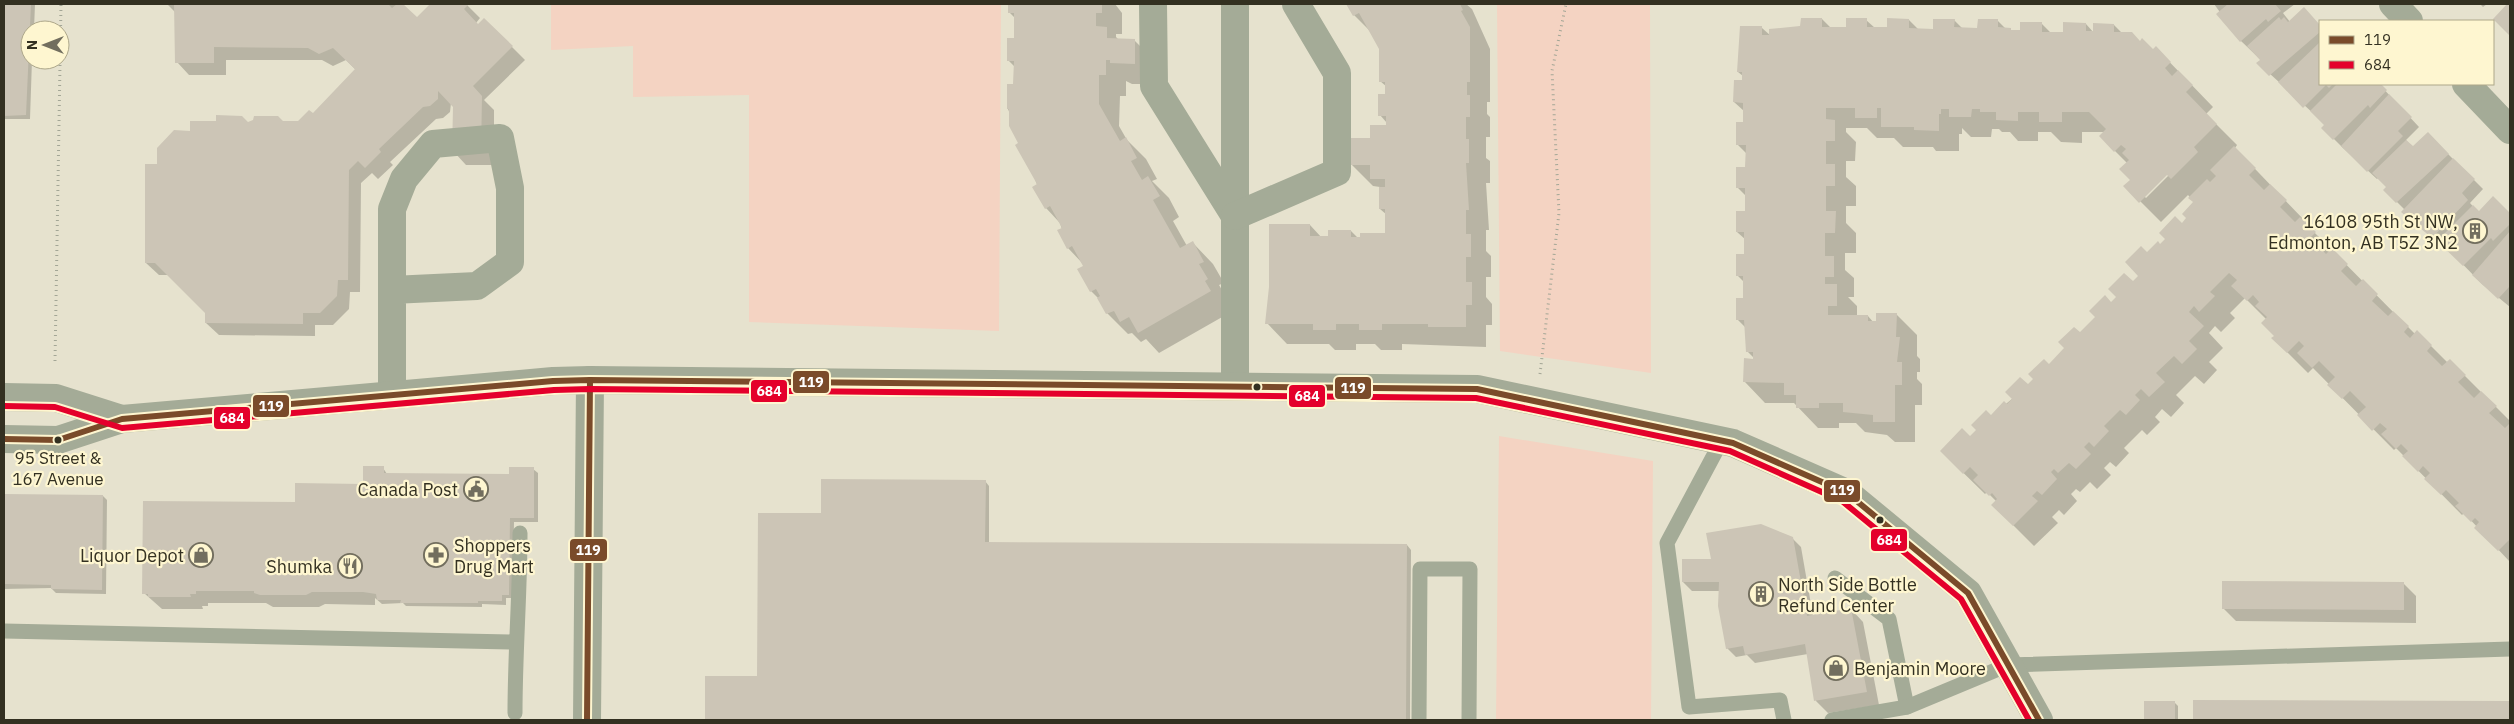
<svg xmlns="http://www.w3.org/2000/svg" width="2514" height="724" viewBox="0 0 2514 724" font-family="'IBM Plex Sans',sans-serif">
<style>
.green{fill:#f4d3c2}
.shadow{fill:#0003;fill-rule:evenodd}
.building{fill:#ccc5b6}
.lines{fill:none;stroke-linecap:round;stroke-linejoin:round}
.path{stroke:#a3a696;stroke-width:3;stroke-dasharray:1 4;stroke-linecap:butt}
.service{stroke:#a4ab97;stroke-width:15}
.minor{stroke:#a4ab97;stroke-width:28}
.tertiary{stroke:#a4ab97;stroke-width:28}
.bus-1-casing{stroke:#fef6d0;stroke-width:10}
.bus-2-casing{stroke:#fef6d0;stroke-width:10}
.bus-1{stroke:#7a4b2a;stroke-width:6}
.bus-2{stroke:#e4002b;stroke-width:6}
.bus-dot{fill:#333021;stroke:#fef6d0;stroke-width:2}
.labels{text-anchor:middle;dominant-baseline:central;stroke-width:4.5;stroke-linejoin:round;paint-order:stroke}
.bus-label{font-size:17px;fill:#333021;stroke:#fef6d0}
.poi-label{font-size:18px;fill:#333021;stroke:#fef6d0;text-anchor:end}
.line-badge{stroke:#fef6d0;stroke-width:2}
.badge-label{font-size:14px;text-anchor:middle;font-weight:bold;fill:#fff}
</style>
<rect width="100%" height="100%" fill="#e6e2ce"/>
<g class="green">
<path d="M551 4H1001L999 331 749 322V95L633 97V46L551 50Z"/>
<path d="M1497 4H1650L1651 373 1500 351Z"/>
<path d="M1499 436 1653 461 1651 720H1496Z"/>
</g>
<g class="shadow">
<path d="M4 4H35L34 30H30V60H32L30 119H4Z"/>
<path d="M167 4H401L417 19 432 4H466L480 18 476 23 478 25 484 19 525 60 484 100 494 110V165H466L454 152V106L451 103 450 112 443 118 436 119 390 162 393 165 378 179 372 173 361 183 360 292H350L349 309 333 325H315V336L219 335 206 323V312L169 275H159L146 263 158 165 191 132 247 123 299 122 313 115 356 70 346 60 333 66 322 60H226V75H189L177 62 175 12Z"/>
<path d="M1009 4H1115L1122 13V34H1116V37L1119 40H1134L1155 61V84H1132L1126 81V96H1120L1119 126 1127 140 1146 159 1157 179 1152 181 1169 198 1179 217 1173 221 1187 246 1193 243 1213 264 1224 283 1219 285 1228 300 1231 312 1159 353 1146 339 1141 342 1132 333 1128 334 1107 313 1099 299 1091 291 1085 266 1068 248 1060 223 1046 208 1008 109 1015 86V67L1008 60 1015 39 1016 19 1009 12Z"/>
<path d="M1348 4H1466L1472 9 1490 49V102H1487V114L1490 117V137H1486V158L1490 161V183H1486L1489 230H1486V251L1491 256V277H1486V297L1492 304V325H1486V347L1402 344V350H1381L1375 344H1356V350H1335L1329 344H1287L1267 323 1310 225 1322 238 1351 231 1358 238 1387 235V215L1380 209V187L1373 186 1352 165 1371 139 1387 127V123L1380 115 1387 95V87L1380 81V49L1371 32 1354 15Z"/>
<path d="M2214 4H2295L2283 13 2290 22 2304 9 2320 26V84H2347L2349 86 2352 84H2379L2419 127 2406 140 2413 148 2428 134 2483 189 2470 203 2479 213 2493 198 2510 214V307L2482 284 2443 244 2411 220 2405 210 2385 190 2388 187 2379 177 2377 179 2343 148 2323 128 2326 125 2258 63 2261 60 2241 41Z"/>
<path d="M2480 4H2487L2483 7Z"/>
<path d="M1822 19 1831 28H1847L1866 20 1875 28H1888L1909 20 1919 30H1934L1954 20 1963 29H1978L1997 20 2006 29 2013 32H2021L2042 24 2051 33H2065L2086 24 2094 33 2114 25 2123 34 2153 51 2156 48 2213 107 2206 114 2237 145 2235 148 2306 222 2305 223 2415 334 2417 332 2448 363 2450 361 2510 421V562L2464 513 2462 515 2396 448 2394 450 2313 368 2308 373 2273 338 2276 336 2266 319 2245 298 2230 313 2235 318 2221 332 2215 326 2209 333 2223 348 2209 362 2217 370 2204 384 2195 376 2176 395 2184 403 2171 417 2162 409 2155 417 2160 422 2147 435 2142 430 2124 448 2129 453 2116 467 2110 462 2104 468 2111 475 2097 489 2090 482 2080 492 2076 489 2071 494 2077 501 2064 515 2059 510 2052 517 2058 523 2034 546 1993 505 1996 501 1987 492 1985 494 1941 451 1970 438 1991 416 2028 386 2140 276 2147 253 2161 246 2188 218 2194 202 2188 195 2161 222 2125 186 2132 180 2127 163 2100 136 2104 132H2082V143L2061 142 2051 132H2038V141H2018L2010 132H2002L1999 129H1992L1991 137H1971L1962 128V134H1959V151H1936L1933 147H1903L1894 138H1877L1867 128H1846V132L1856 142 1855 161H1846V177L1856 186V206H1846V223L1856 233V253H1845V270L1854 278V297H1848L1857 306V316H1868L1874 323 1896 314 1917 335V356L1920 359V372H1917V379L1922 384V405H1915V442H1895L1887 435 1865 432 1856 423H1839V428H1818L1794 403H1765L1745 382 1754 358 1747 351 1746 328 1737 319 1745 300V283L1737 275 1746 255V240L1737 232 1746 212V196L1738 188 1747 168V154L1737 144 1744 123V111L1734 102 1743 81V76L1738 72 1762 28 1771 36ZM2170 170 2172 172 2146 198 2144 196Z"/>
<path d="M383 468 387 474 510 475 533 469 538 473V522H514L513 598H506V605L482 604V607L406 606 403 603 382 604 375 598V605L325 604 319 607H273L266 603H208V606H202L203 609H162L144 593 296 503 362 486Z"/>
<path d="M985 481 989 486V543L1407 545 1411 550 1410 720H707V678H759L822 514Z"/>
<path d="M4 495 103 496 107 500 106 594 56 593 51 588 4 589Z"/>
<path d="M1792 538 1801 547 1813 616 1851 609 1863 622 1879 705 1828 713 1816 701 1808 654 1755 663 1747 655 1736 657 1727 648 1720 591H1692L1683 582 1712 561Z"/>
<path d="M2403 583 2416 596V623L2236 621 2223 608Z"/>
<path d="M2195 701 2510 703V720H2194Z"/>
<path d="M2145 702H2174L2178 706V720H2145Z"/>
</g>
<g class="building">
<path d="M4 4H31L26 115 4 116Z"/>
<path d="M174 4H388L392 8 397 4H403L417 17 430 4H469L464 9 478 24 484 18 513 46 473 86 482 96 481 153H452L453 107 438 91V99L430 106 423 107 379 149 381 152 365 168 358 161 349 170 348 280H338L337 296 320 313H303V324L205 323V313L155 263H145V164H157V148L174 130 190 131V121H216V115L242 116 248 122 253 120 254 116H278L283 121H298L309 110 313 113 355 69 333 48 319 54 308 48 214 47V63H175Z"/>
<path d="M1008 4H1102V13H1096V26L1107 27V38L1135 39V64L1110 63V60H1106V75H1099V104L1120 141 1126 137 1137 158 1131 161 1142 180 1148 176 1160 196 1153 200 1180 248 1193 241 1204 262 1199 264 1208 279 1205 281 1211 291 1138 333 1129 317 1120 322 1114 311 1106 314 1097 298 1100 296 1096 289 1090 292 1077 269 1083 266 1072 246 1067 249 1057 230 1062 228 1050 206 1045 209 1032 187 1037 184 1015 145 1018 143 1009 126V109H1007V84H1013L1014 61H1007V38H1014V13H1008Z"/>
<path d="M1346 4H1460L1463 10 1461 11 1470 27V82H1467V95H1470V117H1466V139H1469V163H1466L1469 210H1466V234H1471V257H1466V282H1472V305H1466V327H1428V324H1382V330H1359V324H1336V330H1313V324H1265L1269 287V224H1310V236H1328V230H1351V237H1360V233H1385V209H1379V187H1385V179H1370V165H1351V138H1370V125H1386V116H1378V94H1385V82H1379V49L1359 13 1353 16Z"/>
<path d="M2228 4H2275L2281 11 2268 22 2266 19 2240 42 2216 14Z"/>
<path d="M2507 4H2510V36L2493 19Z"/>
<path d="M2304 7 2320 25V32L2269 76 2256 63 2260 60 2247 46 2279 17 2281 20 2284 17 2288 22Z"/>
<path d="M1801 18H1822V27H1846V18H1867V27H1887V18L1909 19V28L1933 29V19H1955L1954 27 1977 28 1978 19H1998V27L2011 28V30H2020V22H2042V32H2063V22L2086 23V31H2093V23L2114 24V32H2132L2140 41 2142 38 2153 49 2156 46 2171 62 2165 68 2172 76 2178 70 2193 85 2186 92 2217 124 2194 147 2198 152 2171 179 2167 175 2139 203 2123 186 2130 180 2119 169 2129 160 2122 153 2126 149 2121 145 2114 152 2099 136 2106 129 2089 112H2062V122H2039V112H2018V121L1996 120V112H1980V109H1972L1971 117H1949V109H1941V114H1939V131L1914 130V127H1881V108H1877V118H1855V108H1826V119L1835 120V141H1826V164H1835V186H1826V211H1836L1835 233H1825V256H1834V277H1825V284H1837V306H1828V315H1868V321H1876V313H1897L1896 337H1900L1897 362H1902V385H1895V422H1873V415L1843 412V403H1819V408H1796V395H1784V383L1743 382 1744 358 1753 359V352H1746L1744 320H1736V298H1743V276H1736V254H1744V232H1736V211H1745V188H1736V167H1745L1746 145H1736V122H1743V103L1733 102 1734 80H1742V72H1737L1740 26H1762V35H1769V29L1800 26Z"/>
<path d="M2320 42V84H2333L2329 88 2326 85 2303 108 2278 82Z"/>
<path d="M2337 84H2381L2387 90 2370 108 2368 105 2333 140 2321 128 2324 125 2310 111Z"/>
<path d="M2389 94 2412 117 2398 131 2403 136 2367 172 2341 146Z"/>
<path d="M2428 132 2449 154 2396 203 2383 190 2386 187 2372 173 2406 140 2413 146Z"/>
<path d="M2234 146 2256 168 2249 175 2264 190 2270 184 2287 200 2280 207 2295 222 2300 217 2316 232 2310 238 2326 254 2332 248 2348 264 2341 271 2356 286 2363 279 2378 294 2372 301 2388 316 2393 311 2409 326 2404 332 2410 338 2417 330 2432 345 2427 351 2442 366 2450 359 2466 375 2458 382 2474 398 2481 391 2497 406 2489 413 2505 428 2510 423V539L2498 551 2474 528 2479 522 2475 518 2471 522 2455 506 2459 503 2446 490 2441 495 2424 479 2430 473 2423 466 2418 472 2402 456 2408 451 2401 444 2396 449 2381 434 2387 429 2380 423 2372 431 2357 415 2366 407 2350 391 2342 399 2327 385 2335 377 2319 361 2312 368 2297 353 2304 346 2299 341 2287 353 2271 338 2274 336 2261 323 2267 317 2255 306 2259 302 2253 295 2247 301 2231 286 2237 280 2229 273 2210 292 2215 296 2199 312 2194 306 2189 312 2204 326 2189 341 2197 349 2182 364 2174 356 2156 373 2165 382 2149 397 2141 389 2135 395 2140 400 2126 415 2120 410 2104 426 2109 431 2094 447 2089 442 2084 447 2091 454 2076 469 2069 463 2058 473 2054 469 2051 472 2057 479 2042 495 2037 491 2032 496 2038 501 2013 526 1991 505 1997 499 1992 493 1989 496 1973 480 1978 475 1970 467 1963 474 1940 451 1962 428 1970 436 1976 430 1971 425 1986 410 1991 415 2004 401 2007 404 2012 399 2005 392 2020 377 2028 384 2033 379 2028 374 2044 359 2049 364 2064 348 2058 342 2074 327 2080 332 2095 317 2089 311 2105 295 2111 302 2116 297 2108 289 2124 273 2133 281 2138 276 2125 262 2141 246 2147 252 2158 241 2160 244 2165 239 2159 233 2175 216 2182 223 2186 218 2182 214 2193 202 2188 198 2207 179 2210 182 2216 176 2210 170Z"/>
<path d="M2453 158 2475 179 2462 193 2468 200 2432 238 2401 212Z"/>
<path d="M2493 196 2510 213V224L2493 241 2491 238 2463 266 2437 241 2473 205 2479 211Z"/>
<path d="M2510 231V286L2498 299 2472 275Z"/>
<path d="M363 466H384V473L509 474V467H534V518H510L509 595H502V601H478V603H400L401 600H377L376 594 363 592H312L306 595H260L254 593V591H196V594H190L191 597H148V594H142L143 501 295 502V483L363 484Z"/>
<path d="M821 479 986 480 985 542 1407 544 1406 720H705V676H757L758 513H821Z"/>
<path d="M4 494 103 495 102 590 51 589V585L4 584Z"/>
<path d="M1761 524 1793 537 1807 616 1851 608 1867 692 1814 701 1805 644 1745 655 1743 646 1726 649 1718 606 1719 582H1682V559H1711L1706 533Z"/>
<path d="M2222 581 2404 582V610L2222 609Z"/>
<path d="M2193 700 2510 701V720H2193Z"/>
<rect x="2144" y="701" width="31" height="19"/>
</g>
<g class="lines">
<g class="path">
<path d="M55 361 61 4"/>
<path d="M1540 374 1559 213 1552 71 1566 4"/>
</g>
<g class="service">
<path d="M1722 440 1667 543 1689 707 1780 700 1784 720"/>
<path d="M1835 578 1889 619 1907 707"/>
<path d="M4 631 515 642"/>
<path d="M515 713C515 652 520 593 520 533"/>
<path d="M1419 720 1420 569H1470L1469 720"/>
<path d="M1832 720 1907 707 2008 665 2510 649"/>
</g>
<g class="minor">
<path d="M1153 4 1154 86 1235 216"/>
<path d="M1235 4V386"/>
<path d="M1235 216 1337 172V73L1296 4"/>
<path d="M392 290 477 286 510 262V188L500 138 433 144 404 179 392 209V395"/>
</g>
<g class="tertiary">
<path d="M2393 4 2409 21"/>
<path d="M2466 84 2510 130"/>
<path d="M4 397 56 398 122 419"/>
<path d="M4 439 58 440 122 419 553 381 590 380 1477 389 1733 443 1847 493 1968 593 2039 720"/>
<path d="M587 720 590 380"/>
</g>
<defs>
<g id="bus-1">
<path d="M4 439 58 440 122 419 553 381 590 380 1477 389 1733 443 1847 493 1968 593 2039 720"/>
<path d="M587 720 590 380"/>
</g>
<path id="bus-2" d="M4 406 55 407 122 428 554 390 590 389 1476 398 1730 451 1842 501 1961 599 2029 720"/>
</defs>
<use href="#bus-1" class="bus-1-casing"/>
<use href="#bus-2" class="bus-2-casing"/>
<use href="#bus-1" class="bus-1"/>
<use href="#bus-2" class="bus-2"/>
</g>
<defs>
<symbol id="building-ring" viewBox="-11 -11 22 22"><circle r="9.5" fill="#fef6d0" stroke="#726e5e" stroke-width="1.5"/><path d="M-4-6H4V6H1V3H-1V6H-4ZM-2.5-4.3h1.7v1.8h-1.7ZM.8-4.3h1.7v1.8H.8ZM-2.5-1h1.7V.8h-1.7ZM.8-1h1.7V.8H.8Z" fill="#726e5e"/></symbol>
<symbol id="civic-ring" viewBox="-11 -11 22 22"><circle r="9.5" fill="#fef6d0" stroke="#726e5e" stroke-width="1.5"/><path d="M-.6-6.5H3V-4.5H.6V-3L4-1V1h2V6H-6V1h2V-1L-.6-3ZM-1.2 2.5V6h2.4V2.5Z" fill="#726e5e"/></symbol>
<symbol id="shop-ring" viewBox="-11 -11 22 22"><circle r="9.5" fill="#fef6d0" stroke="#726e5e" stroke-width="1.5"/><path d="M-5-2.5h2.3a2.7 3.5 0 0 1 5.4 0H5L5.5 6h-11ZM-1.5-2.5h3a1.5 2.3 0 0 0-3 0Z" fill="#726e5e"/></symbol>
<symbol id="pharmacy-ring" viewBox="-11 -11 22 22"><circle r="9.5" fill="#fef6d0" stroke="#726e5e" stroke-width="1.5"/><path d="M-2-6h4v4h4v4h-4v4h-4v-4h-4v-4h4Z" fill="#726e5e"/></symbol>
<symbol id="restaurant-ring" viewBox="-11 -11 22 22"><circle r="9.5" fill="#fef6d0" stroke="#726e5e" stroke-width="1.5"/><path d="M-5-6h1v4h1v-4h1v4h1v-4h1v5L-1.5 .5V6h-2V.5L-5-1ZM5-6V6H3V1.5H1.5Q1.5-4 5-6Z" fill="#726e5e"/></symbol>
</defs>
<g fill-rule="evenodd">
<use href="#building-ring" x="2461" y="217" width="28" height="28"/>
<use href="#civic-ring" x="462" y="475" width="28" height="28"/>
<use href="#shop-ring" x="187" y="541" width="28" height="28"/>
<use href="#pharmacy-ring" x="422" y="541" width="28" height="28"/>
<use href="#restaurant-ring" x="336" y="552" width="28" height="28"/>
<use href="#building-ring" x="1747" y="580" width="28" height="28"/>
<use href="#shop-ring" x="1822" y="654" width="28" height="28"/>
</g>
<g class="bus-dot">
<circle cx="1257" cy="387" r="4.5"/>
<circle cx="58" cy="440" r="4.5"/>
<circle cx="1880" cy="520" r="4.5"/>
</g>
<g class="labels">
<g class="bus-label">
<text x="58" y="458">95 Street &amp;<tspan x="58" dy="21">167 Avenue</tspan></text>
</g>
<g class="poi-label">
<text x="2458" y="221">16108 95th St NW,<tspan x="2458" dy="21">Edmonton, AB T5Z 3N2</tspan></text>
<text x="458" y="489">Canada Post</text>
<text x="454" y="545" text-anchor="start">Shoppers<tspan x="454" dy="21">Drug Mart</tspan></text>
<text x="184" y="555">Liquor Depot</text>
<text x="332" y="566">Shumka</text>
<text x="1778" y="584" text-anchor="start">North Side Bottle<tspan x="1778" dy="21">Refund Center</tspan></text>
<text x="1854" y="668" text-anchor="start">Benjamin Moore</text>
</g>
</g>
<g class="line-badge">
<rect x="792" y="370" width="38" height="24" rx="5" fill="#7a4b2a"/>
<rect x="1334" y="376" width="38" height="24" rx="5" fill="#7a4b2a"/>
<rect x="750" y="379" width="38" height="24" rx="5" fill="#e4002b"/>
<rect x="1288" y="384" width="38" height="24" rx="5" fill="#e4002b"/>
<rect x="252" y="394" width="38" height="24" rx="5" fill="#7a4b2a"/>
<rect x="213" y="406" width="38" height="24" rx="5" fill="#e4002b"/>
<rect x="1823" y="479" width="38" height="24" rx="5" fill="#7a4b2a"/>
<rect x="1870" y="528" width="38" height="24" rx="5" fill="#e4002b"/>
<rect x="569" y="538" width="39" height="24" rx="5" fill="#7a4b2a"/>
</g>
<g class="badge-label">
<text x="811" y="387">119</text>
<text x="1353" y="393">119</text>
<text x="769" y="396">684</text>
<text x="1307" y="401">684</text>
<text x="271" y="411">119</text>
<text x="232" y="423">684</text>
<text x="1842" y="495">119</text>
<text x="1889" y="545">684</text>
<text x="588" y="555">119</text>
</g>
<rect width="2514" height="724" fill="none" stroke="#333021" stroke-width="10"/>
<rect x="2319" y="20" width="175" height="65" fill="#fef6d0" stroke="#ada78a"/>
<rect x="2329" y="36" width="25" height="8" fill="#7a4b2a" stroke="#ada78a"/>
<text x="2364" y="45" font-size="15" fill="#333021">119</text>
<rect x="2329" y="61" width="25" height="8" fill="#e4002b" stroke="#ada78a"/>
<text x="2364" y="70" font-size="15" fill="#333021">684</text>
<g transform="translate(45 45) rotate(270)"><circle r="24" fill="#fef6d0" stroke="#ada78a"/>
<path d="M0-4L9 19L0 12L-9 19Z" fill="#726e5e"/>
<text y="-8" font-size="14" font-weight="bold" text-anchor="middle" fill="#333021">N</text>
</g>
</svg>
